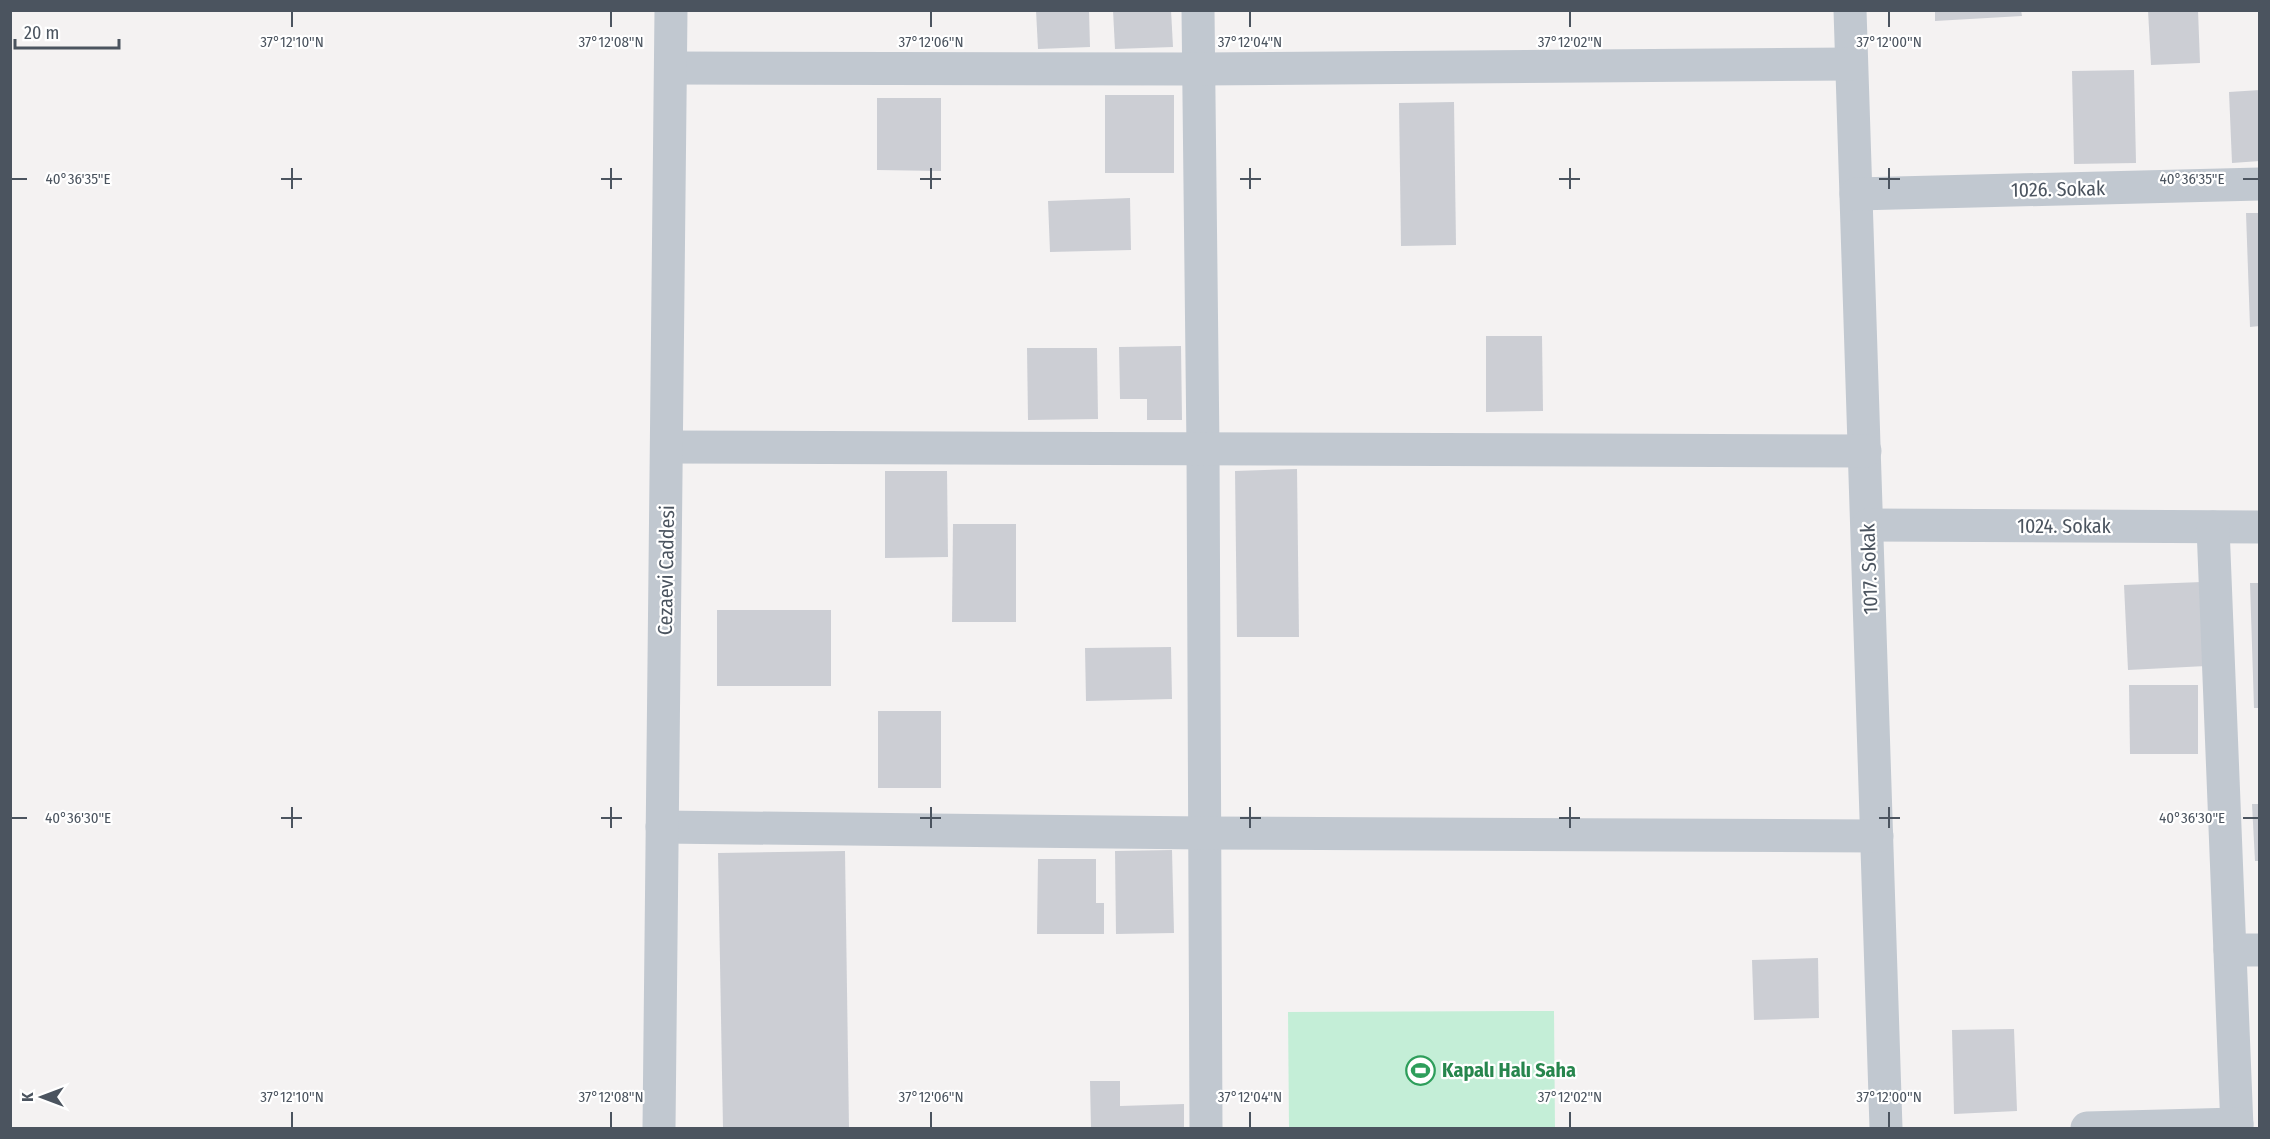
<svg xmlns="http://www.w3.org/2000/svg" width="2270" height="1139" viewBox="0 0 2270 1139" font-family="'Fira Sans Condensed',sans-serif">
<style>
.green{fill:#c4eed7}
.building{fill:#ccced4}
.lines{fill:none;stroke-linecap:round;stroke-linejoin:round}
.minor{stroke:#c1c8d0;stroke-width:33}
.ticks{fill:none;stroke:#4b545f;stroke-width:2}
.labels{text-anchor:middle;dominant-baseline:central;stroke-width:4.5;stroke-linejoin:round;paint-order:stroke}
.street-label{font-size:20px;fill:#4b545f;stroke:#fff}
.leisure-label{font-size:20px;font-weight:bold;fill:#27864d;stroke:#fff;text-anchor:start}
.ticks-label{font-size:15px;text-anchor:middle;fill:#4b545f;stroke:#fff;stroke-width:4.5;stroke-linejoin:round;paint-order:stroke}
</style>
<rect width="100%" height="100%" fill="#f4f2f2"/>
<path class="green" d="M1554 1011 1555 1128H1289L1288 1012Z"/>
<g class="building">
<path d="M1036 10H1089L1090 47 1038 49Z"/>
<path d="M1113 10H1171L1173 47 1115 49Z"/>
<path d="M1935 10H2021L2022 16 1935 21Z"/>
<path d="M2148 10H2198L2200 63 2151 65Z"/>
<path d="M2134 70 2136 163 2074 164 2072 71Z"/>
<path d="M2260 90V161L2232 163 2229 92Z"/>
<rect x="1105" y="95" width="69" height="78"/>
<path d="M877 98H941V171L877 170Z"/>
<path d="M1454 102 1456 245 1401 246 1399 103Z"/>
<path d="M1130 198 1131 250 1050 252 1048 201Z"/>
<path d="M2246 213H2260V326L2250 327Z"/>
<path d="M1486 336H1542L1543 411 1486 412Z"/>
<path d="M1181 346 1182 420H1147V399H1120L1119 347Z"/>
<path d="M1027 348H1097L1098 419 1028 420Z"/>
<path d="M1297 469 1299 637H1237L1235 471Z"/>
<path d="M885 471H947L948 557 885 558Z"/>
<path d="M953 524H1016V622H952Z"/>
<path d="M2202 582 2206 666 2128 670 2124 585Z"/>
<path d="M2250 583H2260V708H2254Z"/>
<rect x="717" y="610" width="114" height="76"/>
<path d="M1171 647 1172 699 1086 701 1085 648Z"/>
<path d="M2129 685H2198V754H2130Z"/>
<rect x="878" y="711" width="63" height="77"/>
<path d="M2252 804H2260V861H2255Z"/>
<path d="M1172 850 1174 933 1116 934 1115 851Z"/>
<path d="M845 851 849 1128H723L718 853Z"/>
<path d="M1038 859H1096V903H1104V934H1037Z"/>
<path d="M1818 958 1819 1018 1754 1020 1752 960Z"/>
<path d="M2014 1029 2017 1111 1954 1114 1952 1030Z"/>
<path d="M1090 1081H1120V1106L1184 1104V1128H1091Z"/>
</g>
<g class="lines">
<g class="minor">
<path d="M1198 10 1203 449 1206 1128"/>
<path d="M1850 10 1886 1128"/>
<path d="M672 68 1199 69 1851 64"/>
<path d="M1856 194 2260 184"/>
<path d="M667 447 1865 451"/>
<path d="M1868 525 2260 527"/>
<path d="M2213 527 2237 1128"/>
<path d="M662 827 1205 833 1877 836"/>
<path d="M2230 950H2260"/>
<path d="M659 1128 671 10"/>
<path d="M2087 1128 2237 1124"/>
</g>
</g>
<path class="ticks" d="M292 12V27M611 12V27M931 12V27M1250 12V27M1570 12V27M1889 12V27M292 168V189M611 168V189M931 168V189M1250 168V189M1570 168V189M1889 168V189M12 179H27M281 179H302M601 179H622M920 179H941M1240 179H1261M1559 179H1580M1879 179H1900M2243 179H2258M292 807V828M611 807V828M931 807V828M1250 807V828M1570 807V828M1889 807V828M12 818H27M281 818H302M601 818H622M920 818H941M1240 818H1261M1559 818H1580M1879 818H1900M2243 818H2258M292 1112V1127M611 1112V1127M931 1112V1127M1250 1112V1127M1570 1112V1127M1889 1112V1127"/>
<defs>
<symbol id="stadium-ring" viewBox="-11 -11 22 22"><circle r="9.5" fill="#fff" stroke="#2e9e5b" stroke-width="1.5"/><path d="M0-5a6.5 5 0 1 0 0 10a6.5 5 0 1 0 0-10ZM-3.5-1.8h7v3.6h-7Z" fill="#2e9e5b"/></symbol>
</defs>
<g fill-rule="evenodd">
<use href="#stadium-ring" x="1404" y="1054" width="33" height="33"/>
</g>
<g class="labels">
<g class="street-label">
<text transform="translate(2058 189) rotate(-1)">1026. Sokak</text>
<text x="2064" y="526">1024. Sokak</text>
<text transform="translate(1869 569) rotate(-92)">1017. Sokak</text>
<text transform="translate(666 570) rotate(-89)">Cezaevi Caddesi</text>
</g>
<g class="leisure-label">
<text x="1442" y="1070">Kapalı Halı Saha</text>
</g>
</g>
<g class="ticks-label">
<text x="292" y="47">37°12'10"N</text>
<text x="611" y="47">37°12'08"N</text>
<text x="931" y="47">37°12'06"N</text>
<text x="1250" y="47">37°12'04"N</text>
<text x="1570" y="47">37°12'02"N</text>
<text x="1889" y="47">37°12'00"N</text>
<text x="2192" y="184">40°36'35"E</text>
<text x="78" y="184">40°36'35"E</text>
<text x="2192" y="823">40°36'30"E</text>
<text x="78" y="823">40°36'30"E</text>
<text x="292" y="1102">37°12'10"N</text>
<text x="611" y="1102">37°12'08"N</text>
<text x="931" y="1102">37°12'06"N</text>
<text x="1250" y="1102">37°12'04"N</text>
<text x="1570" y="1102">37°12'02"N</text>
<text x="1889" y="1102">37°12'00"N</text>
</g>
<rect width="2270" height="1139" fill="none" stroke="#4b545f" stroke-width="24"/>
<g transform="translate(42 1097) rotate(270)" stroke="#ffffff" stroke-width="4.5" paint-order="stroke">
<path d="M0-4.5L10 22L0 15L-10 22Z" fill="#4b545f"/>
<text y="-9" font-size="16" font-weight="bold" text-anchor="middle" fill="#4b545f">K</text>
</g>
<path d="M15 39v9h104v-9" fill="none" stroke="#4b545f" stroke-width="3"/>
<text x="24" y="39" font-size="18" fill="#4b545f" stroke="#ffffff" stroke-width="4.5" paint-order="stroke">20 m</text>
</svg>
